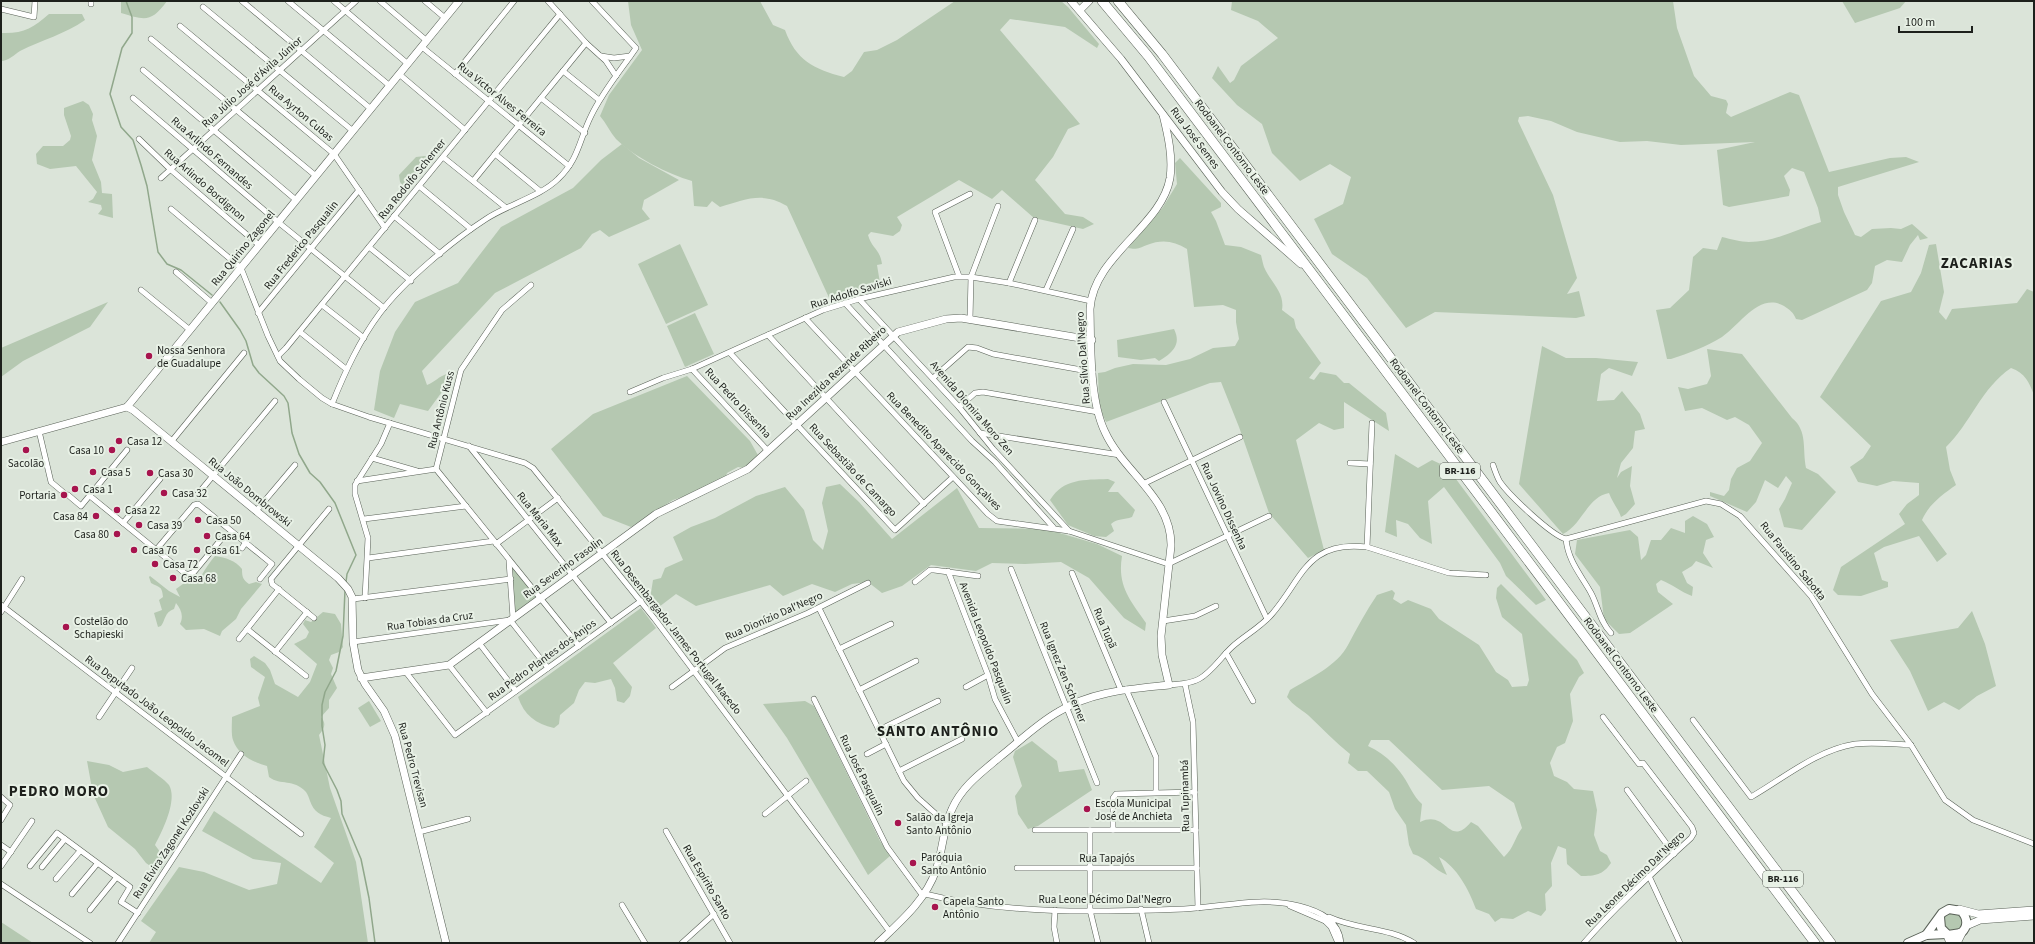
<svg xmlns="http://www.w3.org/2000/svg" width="2035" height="944" viewBox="0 0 2035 944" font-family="'Source Sans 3',sans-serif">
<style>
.green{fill:#b5c8b1;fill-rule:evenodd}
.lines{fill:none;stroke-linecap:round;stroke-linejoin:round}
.stream{stroke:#90a78b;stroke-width:1.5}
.street-casing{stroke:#596157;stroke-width:6}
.secondary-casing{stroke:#596157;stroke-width:8}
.primary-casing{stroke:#596157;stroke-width:10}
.highway-casing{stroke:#596157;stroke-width:10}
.street{stroke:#fff;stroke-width:5}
.secondary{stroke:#fff;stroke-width:7}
.primary{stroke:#fff;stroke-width:8}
.highway{stroke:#fff;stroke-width:9}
.poi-dot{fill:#a7144e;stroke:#e8f1e6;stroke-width:1.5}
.labels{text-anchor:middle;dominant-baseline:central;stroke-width:4;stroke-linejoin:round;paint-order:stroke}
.shield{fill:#e8f1e6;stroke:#5a5f59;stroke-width:1}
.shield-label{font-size:10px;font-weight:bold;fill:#1d201c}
.street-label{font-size:11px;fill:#1d201c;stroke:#e8f1e6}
.poi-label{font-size:11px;fill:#1d201c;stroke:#e8f1e6;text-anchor:start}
.district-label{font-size:15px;font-weight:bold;letter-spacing:1px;fill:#1d201c;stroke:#e8f1e6}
</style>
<rect width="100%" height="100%" fill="#dbe4d9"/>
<g class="green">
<path d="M121 1H167C151 23 145 20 121 13Z"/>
<path d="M628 1H760L773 25 785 30C796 60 813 69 844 77L852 71 864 52 877 50 897 40 955 1H1061L1068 7 1099 44 1097 48 1065 27 1010 19 1000 30 1080 124 1068 129 1053 157 1035 180 1065 214 1083 217 1094 224 1083 229 1034 218 1002 190 992 199 959 180 897 217 902 225 900 231 893 236 871 232 868 235C872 249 880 249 882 264L877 265 881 289 831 302 787 206C762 191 745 200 720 207L712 201 707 207 694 206 692 181C668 174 634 157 616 139 610 132 606 123 600 116L609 95 642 50 631 25Z"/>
<path d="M1232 1H1673L1677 28 1694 76 1711 96 1726 100 1728 104 1726 113 1731 117 1790 92 1799 95 1829 172 1890 158 1906 157 1919 162 1838 187V195L1844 212 1855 235 1861 237 1872 229 1891 228 1901 229 1912 224 1928 238 1920 240 1918 235 1910 245 1902 262 1887 260 1875 266 1872 283 1867 290 1802 320 1796 319C1793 312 1790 310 1784 306 1759 292 1740 325 1722 337 1706 347 1689 353 1671 359H1667L1656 310 1670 308 1689 290 1693 257 1703 248 1717 250 1722 237C1731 239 1741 242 1749 242 1775 242 1797 229 1821 222L1818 208 1804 172 1792 168 1784 176 1790 190 1789 196 1729 207 1723 205 1717 150 1755 142 1681 145 1647 141 1620 142 1577 132 1551 121 1528 116 1519 117 1518 121 1553 195 1577 278 1567 294 1579 291 1585 316 1576 318 1435 312 1406 328 1367 278 1332 254 1314 219 1343 204 1351 177 1330 164 1300 181 1272 153 1262 124 1237 105 1212 78 1218 66 1230 83 1234 80 1241 66 1278 38 1258 21 1231 10Z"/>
<path d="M1842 1H1906L1900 8 1855 23Z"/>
<path d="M49 14H82L85 20C65 34 42 40 20 51 14 55 8 61 1 61V33C23 34 33 28 49 14Z"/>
<path d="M83 101 89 105 93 114 92 120 97 136 92 160 101 182 102 193 112 194 113 218 98 214 102 209 101 205 88 202 93 199 97 192 76 166 50 169 37 164 36 154 43 146H63L70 140 71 136 64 115V108Z"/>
<path d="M622 144 639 158 679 180 644 200 642 209 650 219 609 237 600 230 592 234 581 248 495 293 422 371 427 385C435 382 439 376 447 374L444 389 428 411 400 404 394 418 374 410 380 371 395 332 415 302 458 283 501 227 573 188 601 160Z"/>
<path d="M425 156 432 160 407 190 400 182 399 175 416 157Z"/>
<path d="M1180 158 1221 203V207L1211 212 1216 221 1225 245 1241 247 1261 255C1262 259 1263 264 1264 267 1271 283 1285 292 1282 310L1294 319 1296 328 1321 363 1309 378 1314 380 1320 372 1336 375 1344 383H1349L1386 413 1389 431 1344 402V428L1334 430 1319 423 1296 440 1324 550 1308 558 1269 513 1239 427 1221 382 1210 383 1106 422 1099 407 1098 373 1105 372 1115 368 1133 364 1166 365 1190 359 1213 348 1235 346 1239 339 1236 322V310L1223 305 1194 307 1187 249C1174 241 1162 239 1147 245 1139 248 1137 250 1128 248L1163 207 1177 184 1175 163Z"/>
<path d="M680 244 708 305 666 324 638 264Z"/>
<path d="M1936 244 1944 292 1939 312 1946 320 1952 309 2017 303 2027 289 2034 292V395C2029 382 2025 373 2011 368 1982 387 1970 424 1946 447L1950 470 1956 485C1942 495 1929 504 1922 520L1947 554 1937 562 1919 536 1884 547 1874 553 1882 580 1888 582V587L1861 596 1838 595 1833 590 1841 567 1905 524 1899 514 1907 504 1919 495V483L1893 481 1877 486 1858 482 1850 467 1863 458 1871 446 1820 397 1881 301 1911 292 1921 273 1929 245Z"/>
<path d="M108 302 90 327 23 361 1 377V348Z"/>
<path d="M695 313 714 354 685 367 667 326Z"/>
<path d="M1174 329C1182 345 1172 353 1159 361L1155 358 1141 360 1118 357 1117 340Z"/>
<path d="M1542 346 1566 358H1596L1638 362 1632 376 1609 368 1601 374 1597 401 1614 400 1622 391 1640 414 1645 429 1635 431 1633 448 1621 463 1617 478 1621 472 1632 466 1630 486 1635 504 1626 514 1621 517C1618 508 1612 502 1609 493 1587 497 1582 525 1563 534L1519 484Z"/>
<path d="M1707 349 1742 354 1792 418C1808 431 1802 449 1806 468L1818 474 1836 492 1802 530 1784 527 1779 509 1785 499 1792 483 1786 476 1778 488 1765 480 1756 502 1747 512 1710 496V492L1724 496 1729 490 1731 479 1737 468 1750 461 1762 443 1749 425 1735 417 1727 420 1702 408 1685 411 1678 387 1688 389 1707 384 1711 376Z"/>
<path d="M687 376 750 441 759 457 744 468 738 467 727 473 726 477 701 491 673 500 631 527 603 516 551 449 593 414Z"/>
<path d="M1395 454 1418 468 1432 460 1447 467 1546 600 1536 605 1506 576 1500 563 1444 487 1428 501 1432 544 1420 538 1408 524 1396 520 1397 537 1385 532Z"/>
<path d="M1108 479 1115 482 1108 492H1118L1135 510 1132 517C1124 520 1118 518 1111 524L1114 531 1106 537 1094 536 1068 525 1050 500C1064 478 1084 480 1108 479Z"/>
<path d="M840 484 859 502 892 539 957 488 979 528 1046 529 1097 544 1122 556C1117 586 1130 600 1146 623L1145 631 1124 618 1089 578 1061 562 1025 564 992 563 976 571 931 565 902 586 882 593 868 582 852 584 835 592 812 584 783 596 770 585 696 606 676 594 655 610 650 599 653 580 661 578 665 568 683 560 673 537 691 527 715 518 756 496 785 487 804 510 813 540 823 550 828 531 822 503 826 487Z"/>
<path d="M1693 516 1707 524 1714 537 1706 540 1703 553 1713 568 1696 561 1692 566 1682 572 1687 583 1693 587 1692 596C1681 592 1672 584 1661 580L1656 584 1658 592 1673 604 1630 633 1619 634 1604 619 1600 587 1575 554 1577 540 1630 530 1638 537 1641 560 1646 555 1651 540H1661L1671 528 1685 533V521Z"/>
<path d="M215 556C226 558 235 560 242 569 242 577 243 580 249 584L256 582 262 584 241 609 236 619 222 631 220 636 204 629 186 630 180 624C184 616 181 609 176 603L174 609C164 613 166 619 161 626L158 627 154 613 162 610 159 600 163 597C162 585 159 588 151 583L149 577 150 576 169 591 180 597 176 589 187 581 197 584C198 580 211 560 215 556Z"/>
<path d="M511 564 538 598 515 615Z"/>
<path d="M1501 584 1577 660 1584 673 1579 677 1570 694 1573 721 1565 743 1557 747 1550 763 1554 776 1567 782 1574 789 1593 791 1597 810 1594 835 1600 851 1607 855 1611 863C1603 875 1595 876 1581 876L1567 864 1566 849 1558 846 1551 863 1552 886 1545 894 1546 910 1541 916 1528 911 1513 919 1501 918 1495 922 1489 914 1476 909C1469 890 1457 867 1439 857L1447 875C1434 870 1427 858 1413 854L1409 845 1406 825 1395 809 1389 792 1367 771H1358L1348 763 1350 754C1335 742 1322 728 1308 715 1299 708 1294 706 1287 697L1290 690C1310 678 1337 666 1348 645 1357 628 1366 611 1377 595L1392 590 1395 593 1393 599 1401 604 1408 600 1431 609 1439 619 1479 645 1496 672 1508 680 1512 687 1527 686 1529 680 1522 634 1502 617 1496 598 1497 588ZM1371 740H1389L1442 790 1489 786 1514 803 1522 828C1514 839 1514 848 1504 857L1478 826 1471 822C1448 849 1448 809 1420 822L1422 804C1413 796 1410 786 1403 776 1394 763 1382 752 1368 746Z"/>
<path d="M641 608 656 628 613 663 632 687 630 696 624 703 617 701 615 688 611 679 595 683 585 682 579 690 574 703 560 715 559 724 554 728C536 724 524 715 518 697Z"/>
<path d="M1972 611 1985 644 1996 686 1977 696 1959 710 1944 702 1928 711 1910 671 1890 640 1958 628Z"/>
<path d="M323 612 335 614 341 624 343 647 339 652 331 655 329 660 333 668 331 674 337 688 329 700V708L321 717C327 724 324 729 319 735L330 788 356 862 368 943H149L156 932 141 921 179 867 204 872 249 890 277 884 281 863 253 859 202 831 214 811 321 883 334 863 314 847 331 818C320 815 314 812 310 801 309 798 308 795 306 792 293 778 281 786 269 777L267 766C253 762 238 755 233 740 231 734 232 724 232 717L260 706 258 698 265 677 251 667 250 659 254 656 265 663 270 670 275 684 298 697 310 682 317 664 294 644 306 638 309 632 303 624 305 620 311 622Z"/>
<path d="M369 701 381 721 370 727 358 708Z"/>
<path d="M805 701 814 706 880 841 890 856 868 875 787 738 763 704Z"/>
<path d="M1032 741 1057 761 1059 772 1084 769 1092 790 1038 826 1028 829 1018 814 1015 796 1022 786 1013 757 1015 751Z"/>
<path d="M87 761 109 765 123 772 147 767C153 772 164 779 169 785 178 800 162 832 155 845L166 860 159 872 146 863 135 849 108 827 93 794Z"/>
<circle cx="1953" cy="922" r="10"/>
<path d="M1 922 33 943H1Z"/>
</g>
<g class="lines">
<g class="stream">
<path d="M126 1 132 17V33L122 48 110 94 121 127 133 140 141 165 147 186 158 252 167 264 181 270 212 295"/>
<path d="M220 302 240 330 246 341 253 365 259 373 284 396 288 403 292 433 299 454 310 473 320 482 335 503 356 555 347 574 346 582"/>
<path d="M345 590 343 636 336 671 325 692 322 705V726L325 745 323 763 337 790 341 801 342 814 361 859 369 898 375 943"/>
</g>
<defs>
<g id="street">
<path d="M242 1 371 109"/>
<path d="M288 1 390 86"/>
<path d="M334 1 408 64"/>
<path d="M380 1 427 41"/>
<path d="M425 1 445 18"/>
<path d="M548 1 586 43 606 61 616 76"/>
<path d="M91 4V1"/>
<path d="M203 7 353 131"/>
<path d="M1 9 34 17 35 1"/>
<path d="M180 26 334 154 385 228"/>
<path d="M151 39 316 176"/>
<path d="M422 47 569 166"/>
<path d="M601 56 614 58 630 56"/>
<path d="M143 70 296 200"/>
<path d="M563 71 599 100"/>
<path d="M399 74 465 130"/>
<path d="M455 74 514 1"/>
<path d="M133 98 278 222 384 308"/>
<path d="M541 98 585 133"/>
<path d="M139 139 170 169 259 245"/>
<path d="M495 154 540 191"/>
<path d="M443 157 505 207"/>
<path d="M161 178 356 1"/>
<path d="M473 181 586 43"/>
<path d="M419 186 471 229"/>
<path d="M171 209 241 268 268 336 280 361 299 379 322 398 332 404 369 417 525 463 533 468 654 618 890 932"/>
<path d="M394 216 440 254"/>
<path d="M369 247 411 281"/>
<path d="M176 272 212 303"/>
<path d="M959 276 935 212 970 194"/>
<path d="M1009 283 1035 220"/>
<path d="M141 290 190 330"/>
<path d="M1046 290 1073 229"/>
<path d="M859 299 959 407 993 449 1069 531"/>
<path d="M845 303 972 441 995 462 1053 527"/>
<path d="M322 305 364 338"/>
<path d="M258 313 359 190"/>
<path d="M805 318 988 514 997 521 1069 531 1168 564 1269 516"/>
<path d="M970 319 971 277 998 206"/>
<path d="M300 332 346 369"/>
<path d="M768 335 924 504"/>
<path d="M730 353 895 530 953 477"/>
<path d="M278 356 286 348 560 14"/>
<path d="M692 369 768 451"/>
<path d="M933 378 968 347 977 348 993 354 1093 372"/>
<path d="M630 392 663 378 692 369 823 310 859 299 954 277H971L1009 283 1091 301"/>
<path d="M1164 402 1267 619"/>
<path d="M332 404C345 372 359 341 380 313 404 281 452 241 486 219 507 205 541 196 558 179 579 159 579 140 591 116 603 91 621 70 636 48L592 1"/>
<path d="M959 407 975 393 983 392 1098 412"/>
<path d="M39 431 51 482 63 492"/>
<path d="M980 433 1120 455"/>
<path d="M171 442 244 353"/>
<path d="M469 446 611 623"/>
<path d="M372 458 417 471"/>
<path d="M1350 463 1370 464"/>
<path d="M1493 465C1495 471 1497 477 1500 482 1509 495 1552 536 1566 539L1706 501 1721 504 1740 516 1811 596 1872 694 1911 745 1945 800 1973 820 2034 844"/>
<path d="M436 469 579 646"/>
<path d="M436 469 461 370 502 310 531 285"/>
<path d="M357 481 436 469"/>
<path d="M1143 484 1240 437"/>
<path d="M68 495 81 506 127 450"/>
<path d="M197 495 275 401"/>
<path d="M90 496 187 575 194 572 223 537"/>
<path d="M256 511 295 465"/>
<path d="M364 519 466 506"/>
<path d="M123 523 160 479"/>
<path d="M1566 539C1568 561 1581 575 1591 593 1598 606 1600 622 1611 633"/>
<path d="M496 544 558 498"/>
<path d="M1367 547 1372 423"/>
<path d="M242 548 246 542"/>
<path d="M156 550 194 505 198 504 272 564 260 579"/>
<path d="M368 558 494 541"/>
<path d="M509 561 513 618"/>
<path d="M1011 569 1097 783"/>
<path d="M948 571 988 675 995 699 1018 742"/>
<path d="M1072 573 1121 690"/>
<path d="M915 582 930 570H934L978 576"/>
<path d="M365 598 368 538 355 494V485L381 444 390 423"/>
<path d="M353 599 511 579"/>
<path d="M1 605 301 834"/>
<path d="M819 608 904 781 918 798 947 824"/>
<path d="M1 612 22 579"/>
<path d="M314 618 272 584 271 579 329 509"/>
<path d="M1163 621 1195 616 1216 606"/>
<path d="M247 629 306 676"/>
<path d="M239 639 279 589"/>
<path d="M353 642 510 620 548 668"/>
<path d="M479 643 516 691"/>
<path d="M839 649 891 624"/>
<path d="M275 652 307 612"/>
<path d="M1226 653 1253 701"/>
<path d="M449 665 487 713"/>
<path d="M405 671 455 735 641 601"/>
<path d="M1185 684 1193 722 1198 908"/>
<path d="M1169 685C1179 684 1190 684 1199 679 1212 672 1221 657 1232 647 1244 636 1261 627 1272 614 1303 578 1307 540 1367 547L1449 573 1486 575"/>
<path d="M672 687 725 648 808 613 868 583"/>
<path d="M966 687 988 675"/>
<path d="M1126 689 1156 757V792"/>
<path d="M859 690 916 661"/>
<path d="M814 699 887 847 923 896"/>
<path d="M99 717 132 668"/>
<path d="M1693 720 1751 797C1784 778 1817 750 1855 744 1873 742 1893 744 1911 745"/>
<path d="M879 730 938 701"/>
<path d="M867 754 886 744"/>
<path d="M899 771 962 739"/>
<path d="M1627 790 1674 854"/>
<path d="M1 797 10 805 1 820"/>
<path d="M765 814 806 781"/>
<path d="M1035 830H1196"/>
<path d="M1090 830V910L1098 943"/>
<path d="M1113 830V798L1116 794 1195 792"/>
<path d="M666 831 730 943"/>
<path d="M419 832 468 819"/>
<path d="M1 845 11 852"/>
<path d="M1 866 32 821"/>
<path d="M30 866 57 833 130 887 121 902 138 913"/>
<path d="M42 867 65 839"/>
<path d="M1017 868H1197"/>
<path d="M1649 876 1680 943"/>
<path d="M56 879 80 851"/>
<path d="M1 884 90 943"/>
<path d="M72 894 97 864"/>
<path d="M925 894C1009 915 1098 912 1184 909 1223 907 1261 896 1299 906 1319 911 1339 920 1341 943"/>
<path d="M622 905 645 943"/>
<path d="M1290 906 1325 921 1333 922"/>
<path d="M1141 909 1149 943"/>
<path d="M90 910 116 878"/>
<path d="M1055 910 1054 927 1057 943"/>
<path d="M1329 917C1357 930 1388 927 1414 943"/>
<path d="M1325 921 1331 927 1338 943"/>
<path d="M118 943 241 754"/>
<path d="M682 943 714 914"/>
<path d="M1584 943C1617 905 1654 872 1691 838L1694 833 1692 827 1643 763 1639 764 1603 717"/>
</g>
<g id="secondary">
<path d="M1071 1 1121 59 1222 192 1238 209 1301 264"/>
<path d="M1080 10 1089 1"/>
<path d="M127 407 133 410 338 578 348 589 352 597 353 642 358 670 365 684 384 711 395 736 446 943"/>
<path d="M1 442 127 407 459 1"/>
<path d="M361 678 449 665 656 514 748 469 898 332 946 319 961 318 1092 340"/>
<path d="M1959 909 1978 914 2034 910"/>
<path d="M1966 926 1980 920 2034 916"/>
<path d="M878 943C900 922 926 900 936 870 943 850 943 828 952 809 962 786 982 772 1001 756 1020 741 1037 724 1058 712 1092 691 1131 689 1169 685L1162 655 1161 636 1171 546C1172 498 1123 472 1105 432 1089 399 1091 345 1090 309 1093 256 1162 226 1170 178 1173 157 1168 135 1163 115"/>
</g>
<g id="primary">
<path d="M1926 935 1942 913 1949 909 1961 911C1968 918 1968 927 1961 933L1948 935 1941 928 1940 917"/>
<path d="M1908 943 1926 935 1946 934"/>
</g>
<g id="highway">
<path d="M1102 1 1148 56 1314 276 1815 943"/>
<path d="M1118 1 1162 54 1831 943"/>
<path d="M1948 935 1951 943"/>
<path d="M1956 943 1961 933"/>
</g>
</defs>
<use href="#street" class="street-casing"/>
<use href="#secondary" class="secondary-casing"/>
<use href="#primary" class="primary-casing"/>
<use href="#highway" class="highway-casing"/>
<use href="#street" class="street"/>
<use href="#secondary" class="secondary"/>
<use href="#primary" class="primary"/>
<use href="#highway" class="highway"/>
</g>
<g class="poi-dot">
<circle cx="149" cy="356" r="4"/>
<circle cx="119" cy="441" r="4"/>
<circle cx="26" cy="450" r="4"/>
<circle cx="112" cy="450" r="4"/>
<circle cx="93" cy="472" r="4"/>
<circle cx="150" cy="473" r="4"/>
<circle cx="75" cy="489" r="4"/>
<circle cx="164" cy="493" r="4"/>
<circle cx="64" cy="495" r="4"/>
<circle cx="117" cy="510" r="4"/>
<circle cx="96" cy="516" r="4"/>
<circle cx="198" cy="520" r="4"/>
<circle cx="139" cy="525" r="4"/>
<circle cx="117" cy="534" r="4"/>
<circle cx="207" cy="536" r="4"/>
<circle cx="134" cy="550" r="4"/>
<circle cx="197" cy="550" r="4"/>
<circle cx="155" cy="564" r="4"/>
<circle cx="173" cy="578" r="4"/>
<circle cx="66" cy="627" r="4"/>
<circle cx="1087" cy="809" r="4"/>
<circle cx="898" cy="823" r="4"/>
<circle cx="913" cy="863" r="4"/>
<circle cx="935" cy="907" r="4"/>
</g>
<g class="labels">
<g class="shield">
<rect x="1440" y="463" width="40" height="16" rx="3"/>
<rect x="1763" y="871" width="40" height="16" rx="3"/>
</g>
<g class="shield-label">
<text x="1460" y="471">BR-116</text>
<text x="1783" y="879">BR-116</text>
</g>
<g class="street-label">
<text transform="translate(252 82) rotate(-42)">Rua Júlio José d'Ávila Júnior</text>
<text transform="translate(502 99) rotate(39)">Rua Victor Alves Ferreira</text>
<text transform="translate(301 113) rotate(40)">Rua Ayrton Cubas</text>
<text transform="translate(1195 138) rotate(53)">Rua José Semes</text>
<text transform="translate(1232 147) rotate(53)">Rodoanel Contorno Leste</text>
<text transform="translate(212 153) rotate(41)">Rua Arlindo Fernandes</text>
<text transform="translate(412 179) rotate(-51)">Rua Rodolfo Scherner</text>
<text transform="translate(205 185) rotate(41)">Rua Arlindo Bordignon</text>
<text transform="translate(301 245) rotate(-51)">Rua Frederico Pasqualin</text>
<text transform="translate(243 248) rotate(-51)">Rua Quirino Zagonel</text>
<text transform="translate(851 293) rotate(-17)">Rua Adolfo Saviski</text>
<text transform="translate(1083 358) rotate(-94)">Rua Sílvio Dal'Negro</text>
<text transform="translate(836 373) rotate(-43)">Rua Inezilda Rezende Ribeiro</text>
<text transform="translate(738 403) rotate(47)">Rua Pedro Dissenha</text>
<text transform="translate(1427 406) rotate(53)">Rodoanel Contorno Leste</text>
<text transform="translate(972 408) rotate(49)">Avenida Diomira Moro Zen</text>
<text transform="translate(441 410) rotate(-76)">Rua Antônio Kuss</text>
<text transform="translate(944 451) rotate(46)">Rua Benedito Aparecido Gonçalves</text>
<text transform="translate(853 470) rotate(47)">Rua Sebastião de Camargo</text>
<text transform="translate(250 492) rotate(39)">Rua João Dombrowski</text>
<text transform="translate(1224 506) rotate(65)">Rua Jovino Dissenha</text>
<text transform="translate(540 519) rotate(51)">Rua Maria Max</text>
<text transform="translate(1793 561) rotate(51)">Rua Faustino Sabotta</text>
<text transform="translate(563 568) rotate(-36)">Rua Severino Fasolin</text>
<text transform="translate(774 616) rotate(-24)">Rua Dionízio Dal'Negro</text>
<text transform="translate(430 621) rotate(-8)">Rua Tobias da Cruz</text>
<text transform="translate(1105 628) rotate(67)">Rua Tupã</text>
<text transform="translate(676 632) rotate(52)">Rua Desembargador James Portugal Macedo</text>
<text transform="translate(986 643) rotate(69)">Avenida Leopoldo Pasqualin</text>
<text transform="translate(542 660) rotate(-36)">Rua Pedro Plantes dos Anjos</text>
<text transform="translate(1621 665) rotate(53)">Rodoanel Contorno Leste</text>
<text transform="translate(1063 672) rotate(68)">Rua Ignez Zen Scherner</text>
<text transform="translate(157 711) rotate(37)">Rua Deputado João Leopoldo Jacomel</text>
<text transform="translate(413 765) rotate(75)">Rua Pedro Trevisan</text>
<text transform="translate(862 775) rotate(64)">Rua José Pasqualin</text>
<text transform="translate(1185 796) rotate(-91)">Rua Tupinambá</text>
<text transform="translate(171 843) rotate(-57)">Rua Elvira Zagonel Kozlovski</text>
<text x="1107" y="858">Rua Tapajós</text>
<text transform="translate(1635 879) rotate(-44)">Rua Leone Décimo Dal'Negro</text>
<text transform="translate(707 882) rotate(60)">Rua Espírito Santo</text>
<text x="1105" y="899">Rua Leone Décimo Dal'Negro</text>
</g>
<g class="poi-label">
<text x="157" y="350">Nossa Senhora<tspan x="157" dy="13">de Guadalupe</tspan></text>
<text x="127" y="441">Casa 12</text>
<text x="104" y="450" text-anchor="end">Casa 10</text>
<text x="26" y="463" text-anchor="middle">Sacolão</text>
<text x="101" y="472">Casa 5</text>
<text x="158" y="473">Casa 30</text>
<text x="83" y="489">Casa 1</text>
<text x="172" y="493">Casa 32</text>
<text x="56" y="495" text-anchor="end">Portaria</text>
<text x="125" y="510">Casa 22</text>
<text x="88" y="516" text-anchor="end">Casa 84</text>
<text x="206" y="520">Casa 50</text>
<text x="147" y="525">Casa 39</text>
<text x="109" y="534" text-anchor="end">Casa 80</text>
<text x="215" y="536">Casa 64</text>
<text x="142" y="550">Casa 76</text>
<text x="205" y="550">Casa 61</text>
<text x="163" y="564">Casa 72</text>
<text x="181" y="578">Casa 68</text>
<text x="74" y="621">Costelão do<tspan x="74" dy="13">Schapieski</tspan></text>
<text x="1095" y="803">Escola Municipal<tspan x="1095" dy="13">José de Anchieta</tspan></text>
<text x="906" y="817">Salão da Igreja<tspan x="906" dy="13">Santo Antônio</tspan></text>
<text x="921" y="857">Paróquia<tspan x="921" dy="13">Santo Antônio</tspan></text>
<text x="943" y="901">Capela Santo<tspan x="943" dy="13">Antônio</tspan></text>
</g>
<g class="district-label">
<text x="1977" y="263">ZACARIAS</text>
<text x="938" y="731">SANTO ANTÔNIO</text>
<text x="59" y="791">PEDRO MORO</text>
</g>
</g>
<rect width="2035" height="944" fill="none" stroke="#1d201c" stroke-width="4"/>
<path d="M1899 26v6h73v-6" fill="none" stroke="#1d201c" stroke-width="2"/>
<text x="1905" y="26" font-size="12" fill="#1d201c" stroke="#e8f1e6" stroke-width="3" paint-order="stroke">100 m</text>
</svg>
